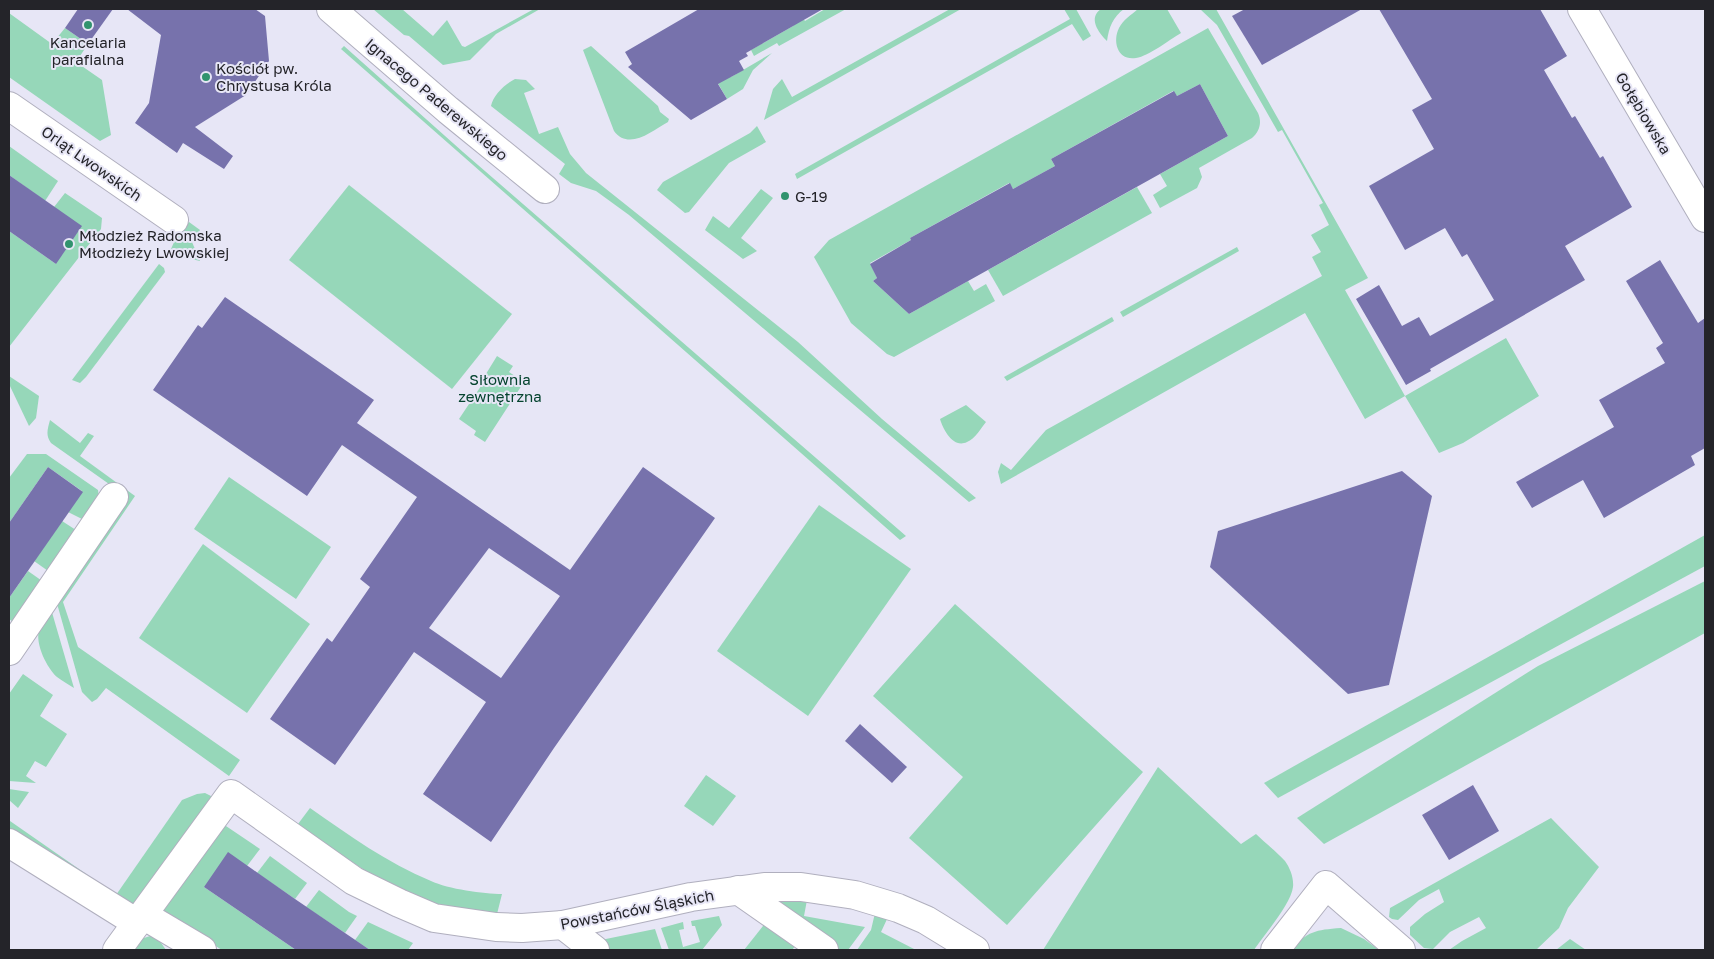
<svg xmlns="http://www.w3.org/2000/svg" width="1714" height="959" viewBox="0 0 1714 959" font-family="'Golos Text',sans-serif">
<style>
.green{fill:#96d7b9}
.building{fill:#7772ac;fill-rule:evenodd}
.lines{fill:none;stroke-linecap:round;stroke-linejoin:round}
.minor-casing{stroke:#b0afbe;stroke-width:30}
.minor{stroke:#fff;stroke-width:28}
.poi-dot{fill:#31936e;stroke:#e7e6f6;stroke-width:2}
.labels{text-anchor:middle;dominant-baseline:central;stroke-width:4;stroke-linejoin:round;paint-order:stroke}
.poi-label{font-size:15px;fill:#242429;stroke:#e7e6f6;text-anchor:start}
.street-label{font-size:15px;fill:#242429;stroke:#e7e6f6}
.park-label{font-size:15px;fill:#04432e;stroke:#e7e6f6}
</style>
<rect width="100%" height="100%" fill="#e7e6f6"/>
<g class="green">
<path d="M373 9H402L433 36 447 20 462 46 465 47 534 9H540L496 34 470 60 443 65 409 36 404 35Z"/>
<path d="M825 9H846L779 46 777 43 754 56 751 50 793 26 802 17 805 21Z"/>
<path d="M950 9H961L764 120 773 89 782 79 792 97Z"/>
<path d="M1064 9H1076L1091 36 1083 41 1072 24 797 179 795 174 1070 19Z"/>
<path d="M1101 9H1124C1113 17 1109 27 1107 41 1098 32 1088 18 1101 9Z"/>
<path d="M1138 9H1167L1181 33C1169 40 1149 56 1136 58 1118 61 1112 42 1119 28 1123 20 1131 15 1138 9Z"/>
<path d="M1200 9H1216L1368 278 1345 290 1405 396 1506 338 1539 396 1463 443 1439 453 1405 396 1365 419 1305 313 1001 484 998 472 1001 463 1011 470 1046 430 1322 276 1312 257 1321 252 1311 235 1329 225 1319 205 1323 203 1282 130 1278 132 1217 25Z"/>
<path d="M9 13 52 44 65 28 88 44 76 62 102 80 111 135 100 141 9 77Z"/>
<path d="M1208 28 1258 113C1262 122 1260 131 1252 138L1199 168 1202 177 1197 188 1160 208 1153 195 1167 186 1160 174 1228 136 1200 84 1177 96 1173 91 1051 159 1055 166 1013 189 1009 183 910 238 911 240 870 263 877 278 873 281 909 314 968 281 974 291 986 284 995 301 894 357 887 354 851 323 814 257 829 240Z"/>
<path d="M344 46 463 152 906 536 900 540 341 49Z"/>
<path d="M591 46 658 106 660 112 669 119 668 122C652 131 629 151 614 131L583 50Z"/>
<path d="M772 53 753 70 743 89 727 99 712 73 731 77Z"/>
<path d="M515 79 526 80 535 89 524 93 539 134 558 127 570 154 586 173 798 342 882 419 976 498 969 502 629 215 596 191 571 183 559 174 565 164 491 106C493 95 505 84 515 79Z"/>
<path d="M757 126 766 142 729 163 689 212 685 213 657 190 663 182 750 133Z"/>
<path d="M9 146 58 181 45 201 9 175Z"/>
<path d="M349 185 512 314 452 389 289 260Z"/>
<path d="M1137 187 1152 213 1003 296 988 270Z"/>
<path d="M761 189 773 198 741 238 757 251 743 259 705 230 713 216 729 228Z"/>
<path d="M65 193 102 218 101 229 9 347V231L56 264 54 207Z"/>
<path d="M189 222 200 230 192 242 200 261 183 257 171 249 175 240Z"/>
<path d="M1237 247 1239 251 1123 317 1120 312Z"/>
<path d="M159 264 164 268 165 272 86 377 80 383 72 380Z"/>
<path d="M1112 317 1114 321 1007 381 1004 377Z"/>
<path d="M497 356 513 366 509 372 524 382 485 442 474 435 476 431 459 419 483 383 481 382Z"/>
<path d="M9 376 39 396 36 418 29 426 9 384Z"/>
<path d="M966 405 986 422C981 428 975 439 967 442 953 449 943 429 940 419Z"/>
<path d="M50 420 80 443 88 433 94 436 80 456 135 496 63 602 78 647 240 760 229 776 106 688 97 699 92 702 82 692 56 600 126 496 51 443C45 435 48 428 50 420Z"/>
<path d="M27 454H46L98 490 100 506 88 522 68 512 82 491 48 467 9 523V478Z"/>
<path d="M229 477 331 547 296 599 194 529Z"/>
<path d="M819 505 911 569 808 716 717 651Z"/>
<path d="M62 521 79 532 51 573 34 561Z"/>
<path d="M1705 535V566L1278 798 1264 783Z"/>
<path d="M203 544 310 624 247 713 139 638Z"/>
<path d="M28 571 45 583 16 624 9 619V598Z"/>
<path d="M1705 581V633L1324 844 1297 818 1538 666Z"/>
<path d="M955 604 1143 772 1007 925 909 838 963 777 873 696Z"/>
<path d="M51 609 74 688C68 684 62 681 57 677 47 668 35 644 39 630 41 623 47 616 51 609Z"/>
<path d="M23 674 53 695 40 716 67 734 46 767 35 761 26 776 36 783 9 781V694Z"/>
<path d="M1158 767 1241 844 1256 834C1265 843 1277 852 1285 861 1290 868 1294 878 1293 887 1291 904 1264 935 1254 950H1043Z"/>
<path d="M706 775 736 796 713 826 684 806Z"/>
<path d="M9 789 29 792 18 808 9 800Z"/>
<path d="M205 793 217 799 137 909 116 895 182 800 197 794Z"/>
<path d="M310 808C349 835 387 863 431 881 448 889 484 894 502 894L497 914C477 911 456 909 436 904 389 892 338 852 298 824Z"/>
<path d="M1551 818 1599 867 1568 908 1559 928 1536 950H1449L1462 941 1486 928 1479 917 1450 932 1433 949 1424 948 1410 935V927L1425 914 1444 902 1439 889 1419 900 1398 920 1392 919 1389 917 1390 908Z"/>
<path d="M10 821 89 876 83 883 9 836Z"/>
<path d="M220 822 260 849 247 866 204 887 296 950H222L165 915 161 904Z"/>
<path d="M270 856 307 883 295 899 257 873Z"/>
<path d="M319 890 349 912 357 916 345 933 306 907Z"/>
<path d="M766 900H807L804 916 865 927 848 950H840Z"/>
<path d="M875 913 888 917 881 932 916 950H857L871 930Z"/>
<path d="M719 916 722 925 702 950H669L661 928 683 922 684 929 679 930 683 947 700 942 695 926H692L691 921Z"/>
<path d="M767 921 798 943 792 950H744Z"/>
<path d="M368 922 413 943 408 950H370L355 940Z"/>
<path d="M1341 928 1364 939 1379 950H1290C1308 931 1315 930 1341 928Z"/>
<path d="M655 929 662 950H611L596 941Z"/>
<path d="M150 936 157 937 166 950H130L138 940Z"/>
<path d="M1570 939 1586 950H1556Z"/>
</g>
<g class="building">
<path d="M78 9H113L88 44 65 28Z"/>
<path d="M127 9H255L265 16 269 61 246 95 195 127 233 156 224 169 183 143 177 153 135 123 149 103 161 35Z"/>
<path d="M699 9H823L746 53 748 56 739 61 744 70 718 84 727 99 691 120 628 67 632 64 625 52Z"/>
<path d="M1245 9H1362L1262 65 1232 16Z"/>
<path d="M1379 9H1540L1567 56 1544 70 1572 118 1575 116 1600 158 1603 156 1632 207 1565 246 1585 280 1430 369 1431 371 1406 385 1356 299 1379 285 1402 326 1419 317 1430 336 1494 300 1467 254 1462 257 1445 228 1405 250 1369 186 1434 149 1412 110 1432 99Z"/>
<path d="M1200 84 1228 136 909 314 873 281 877 278 870 264 911 240 910 238 1010 183 1013 189 1055 166 1051 159 1174 91 1177 96Z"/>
<path d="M9 175 82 226 56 264 9 231Z"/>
<path d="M1660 260 1698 323 1705 318V448L1691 456 1695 465 1604 518 1583 480 1532 508 1516 482 1614 427 1599 400 1665 363 1656 348 1663 343 1626 281Z"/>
<path d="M225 297 374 400 357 423 570 570 643 467 715 518 554 748 491 842 423 794 486 702 414 652 335 765 270 719 327 638 332 642 370 587 360 579 417 497 342 445 307 496 153 390 198 325 202 328ZM489 548 560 596 501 678 429 628Z"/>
<path d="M48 467 83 492 9 598V523Z"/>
<path d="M1402 471 1432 496 1389 685 1348 694 1210 567 1218 531Z"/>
<path d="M860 724 907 767 892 783 845 741Z"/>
<path d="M1473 785 1499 831 1449 860 1422 815Z"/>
<path d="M228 852 295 899 370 950H296L204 887Z"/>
</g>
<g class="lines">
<defs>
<g id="minor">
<path d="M331 9 448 110 545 189"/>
<path d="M1582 9 1705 218"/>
<path d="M9 106 174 220"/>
<path d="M9 651 114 497"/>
<path d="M9 843 137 923"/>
<path d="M738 890 824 950"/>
<path d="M143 915 202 950"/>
<path d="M563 925 595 950"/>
<path d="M117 950 231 794 354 881 399 903 434 918 496 927 522 928 563 925 691 897 764 887H801L855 895 898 908 926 920 975 950"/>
<path d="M1275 950 1326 885 1401 950"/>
</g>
</defs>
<use href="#minor" class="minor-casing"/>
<use href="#minor" class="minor"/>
</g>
<g class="poi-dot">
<circle cx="88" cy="25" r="5"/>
<circle cx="206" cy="77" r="5"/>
<circle cx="785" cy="196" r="5"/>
<circle cx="69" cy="244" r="5"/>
</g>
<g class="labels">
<g class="poi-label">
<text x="88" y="42" text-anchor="middle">Kancelaria<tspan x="88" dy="17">parafialna</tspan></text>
<text x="216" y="68">Kościół pw.<tspan x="216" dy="17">Chrystusa Króla</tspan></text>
<text x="795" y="196">G-19</text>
<text x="79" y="235">Młodzież Radomska<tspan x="79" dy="17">Młodzieży Lwowskiej</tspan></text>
</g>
<g class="street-label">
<text transform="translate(437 99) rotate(40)">Ignacego Paderewskiego</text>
<text transform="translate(1644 113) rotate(59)">Gołębiowska</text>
<text transform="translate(92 163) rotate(35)">Orląt Lwowskich</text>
<text transform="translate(637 909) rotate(-11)">Powstańców Śląskich</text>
</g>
<g class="park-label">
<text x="500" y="379">Siłownia<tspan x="500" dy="17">zewnętrzna</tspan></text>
</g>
</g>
<rect width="1714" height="959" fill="none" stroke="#242429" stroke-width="20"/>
</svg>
